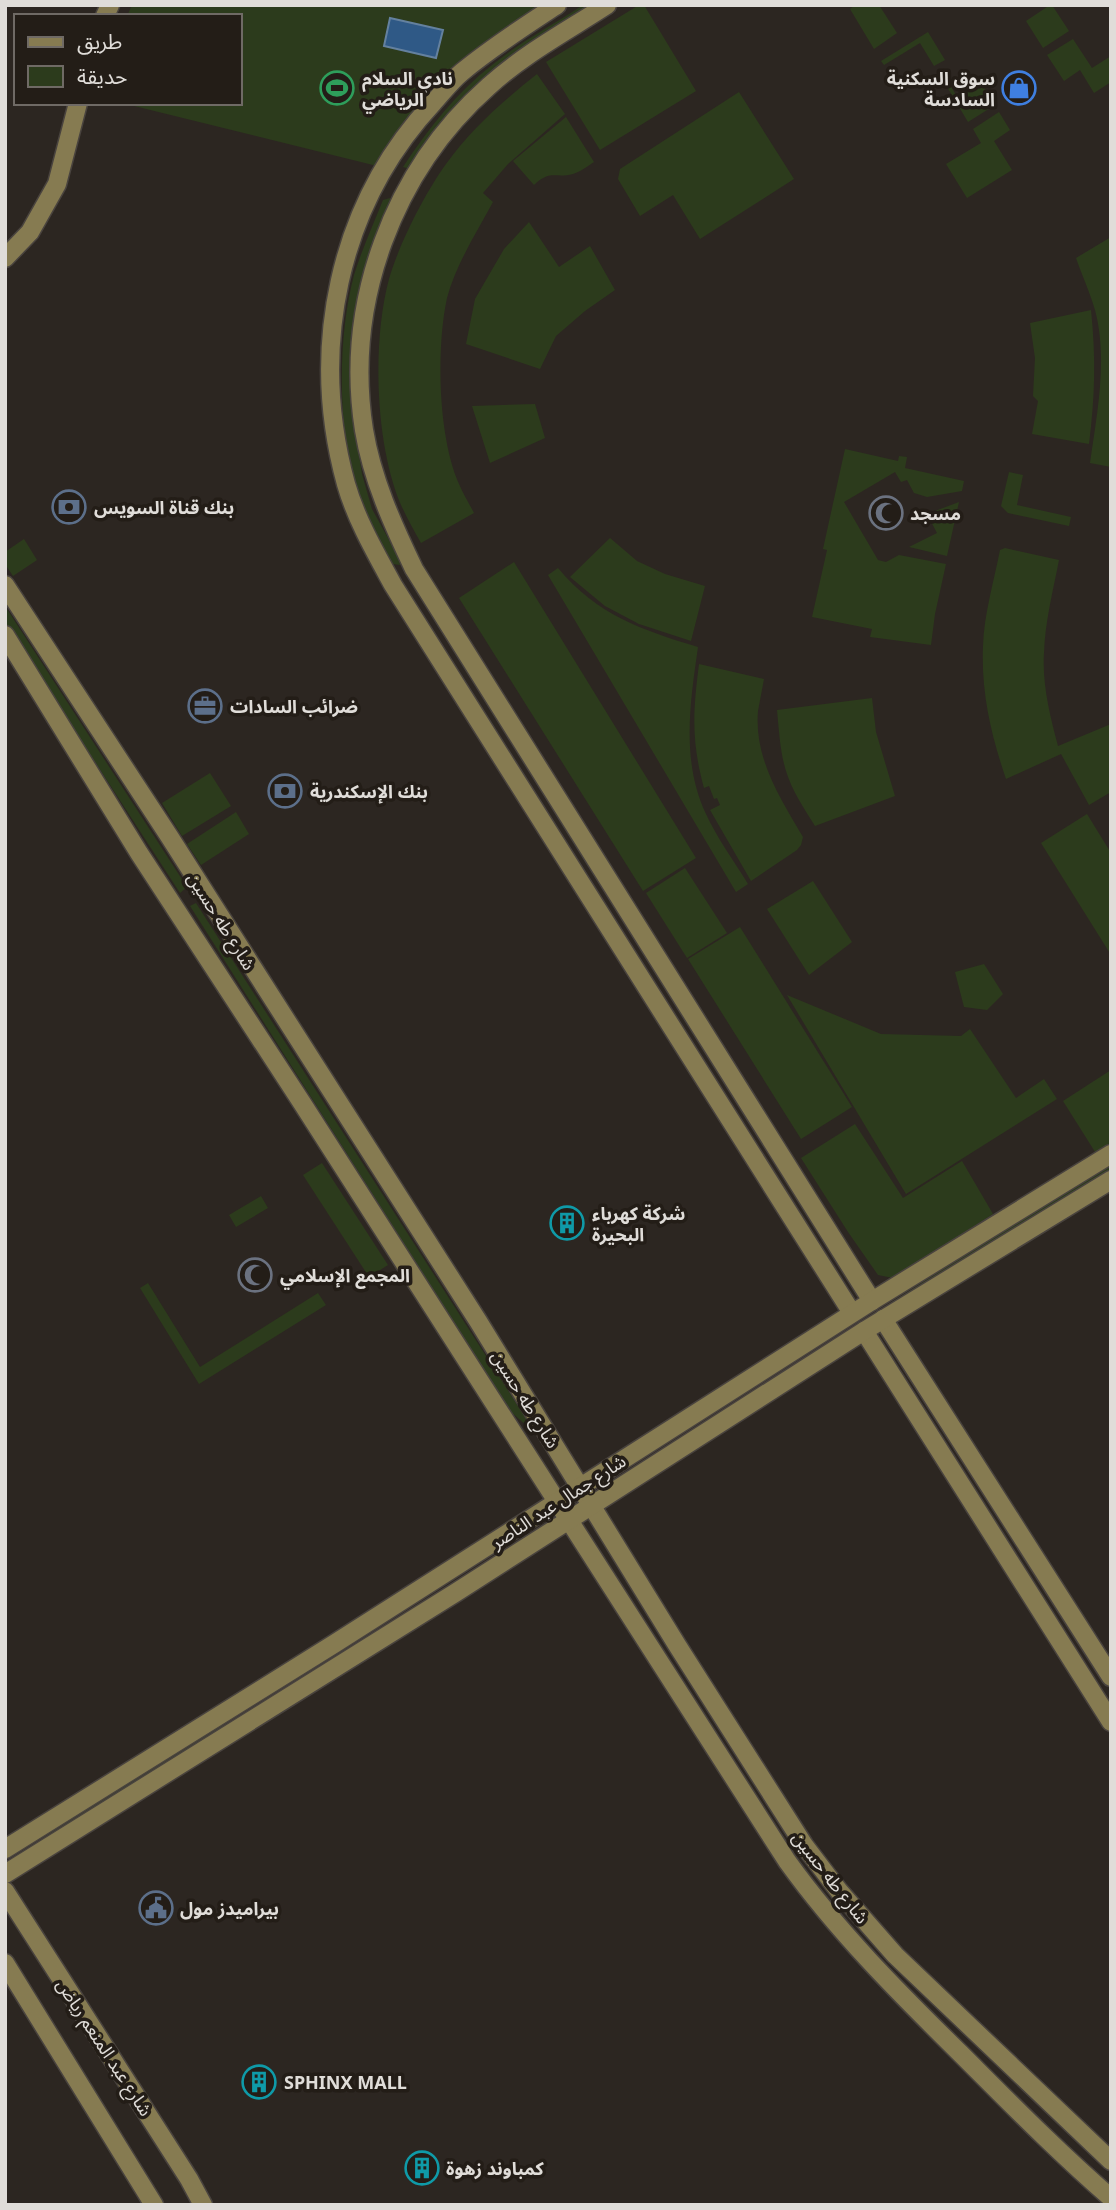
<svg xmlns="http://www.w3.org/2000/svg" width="1116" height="2210" viewBox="0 0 1116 2210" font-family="'Noto Sans','Noto Sans Arabic',sans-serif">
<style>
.green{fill:#2c3b1c}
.water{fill:#2f5986;stroke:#64819f;stroke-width:2}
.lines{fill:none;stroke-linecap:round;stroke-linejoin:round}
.secondary-casing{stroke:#49433e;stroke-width:21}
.secondary{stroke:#867b51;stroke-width:18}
.labels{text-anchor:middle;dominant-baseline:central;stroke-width:7;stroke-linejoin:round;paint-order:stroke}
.poi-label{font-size:18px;font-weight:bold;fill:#e0ddd9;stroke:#231d17;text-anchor:start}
.street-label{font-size:18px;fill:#e0ddd9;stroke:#231d17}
</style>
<rect width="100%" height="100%" fill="#2c2621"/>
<g class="green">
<path d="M132 5H540C473 48 417 96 377 166L122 103H240V16H127Z"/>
<path d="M583 5H594L457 106 432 134 410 169 403 167C428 129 456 93 492 65 520 42 553 25 583 5Z"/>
<path d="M639 5H644L696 91 600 150 546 62Z"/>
<path d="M855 5H879L897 33 874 49 850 9Z"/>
<path d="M1050 5H1052L1069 31 1043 48 1026 21Z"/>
<path d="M928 32 945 60 934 66 920 43 884 65 881 61Z"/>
<path d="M1073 39 1092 68 1111 56V82L1094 93 1080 70 1064 81 1047 55Z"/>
<path d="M943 73 956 95 980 80 995 105 968 122 940 75Z"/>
<path d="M537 74 565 114 508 164 483 193 493 202C477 232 456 264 447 298 436 349 438 437 459 484 463 494 469 503 474 513L421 543C414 531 407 518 401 505 375 444 372 342 389 279 399 244 425 193 446 164 471 129 503 101 537 74Z"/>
<path d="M739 92 794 179 700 239 673 195 640 216 618 179 620 169Z"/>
<path d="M999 112 1010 130 994 141 1012 170 967 198 946 164 981 143 973 129Z"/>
<path d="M566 117 594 162C588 166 580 172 573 174 555 179 551 169 534 185L513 161Z"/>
<path d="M390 198 394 202 363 274 356 308 353 341 356 436 362 474 372 509 399 558 400 565 393 564C379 543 368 521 359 497 337 435 337 338 354 275 362 249 373 225 383 200Z"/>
<path d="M529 222 559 267 590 246 615 290 585 311 556 336 540 369 466 344 475 299 504 249Z"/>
<path d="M1111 237V467L1090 463C1097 413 1108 359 1095 310 1090 293 1082 275 1076 258Z"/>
<path d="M1091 310C1096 358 1095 397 1089 444L1032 434 1038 401 1033 396 1035 358 1030 323Z"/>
<path d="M535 404 545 438 490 463 472 406Z"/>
<path d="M845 449 898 461 899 456 907 457 905 468 964 481 962 491 927 497 914 493 907 480 901 482 895 472 844 502 878 560 886 562 899 555 946 564 935 614 931 645 870 637 872 629 812 617 827 550 823 549Z"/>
<path d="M1009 472 1023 475 1017 505 1071 517 1069 526 1008 513 1001 506Z"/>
<path d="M959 502 947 556 909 547 937 533 927 514Z"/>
<path d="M610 538 637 561 665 574 705 586 691 641 639 624 605 606 570 577Z"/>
<path d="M24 539 37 560 13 576 5 564V552Z"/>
<path d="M1005 548 1059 560C1053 591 1045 622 1044 653 1042 684 1050 716 1058 746L1111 724V792L1089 805 1061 754 1006 779C991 735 981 692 983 646 984 614 994 581 1000 550Z"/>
<path d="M514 562 696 858 643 891 459 598Z"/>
<path d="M558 568C597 615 642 630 698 647 690 703 681 761 706 814 717 838 734 861 748 884L736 892 548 575Z"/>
<path d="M5 606 187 887 180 893 5 623Z"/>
<path d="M699 664 764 679C762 690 760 700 758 711 754 758 780 798 803 837L801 845 797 850 751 881 710 810 720 805 717 798 714 799 709 786 704 788C691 741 693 711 699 664Z"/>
<path d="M872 698 876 732 895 796 815 826C804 808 792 791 786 771 780 752 779 730 777 710Z"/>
<path d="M210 773 231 806 182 836 162 803Z"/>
<path d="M236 812 249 834 201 865 187 844Z"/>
<path d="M1087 814 1111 853V955L1041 843Z"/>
<path d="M685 868 727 933 687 958 646 893Z"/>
<path d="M813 881 852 942 809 975 767 909Z"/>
<path d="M196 903 536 1434 510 1411 190 906Z"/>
<path d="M740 927 852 1107 801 1139 688 959Z"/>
<path d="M984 964 1003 994 987 1010 964 1007 955 972Z"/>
<path d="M787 995 881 1034 961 1036 970 1029 1016 1098 1044 1079 1057 1099 906 1194Z"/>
<path d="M1111 1070V1146L1097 1155 1063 1101Z"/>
<path d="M855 1124 903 1198 962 1161 993 1214 893 1278 878 1275 848 1232 801 1158Z"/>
<path d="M1111 1161V1174L894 1312 889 1304Z"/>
<path d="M322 1163 388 1265 369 1277 303 1175Z"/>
<path d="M261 1196 268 1208 236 1227 229 1215Z"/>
<path d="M148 1283 200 1367 318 1293 326 1305 199 1384 140 1288Z"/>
<path d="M222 1723 225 1729 21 1858 18 1854Z"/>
</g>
<path class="water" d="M390 18 443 30 436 58 384 46Z"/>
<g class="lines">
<defs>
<g id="secondary">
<path d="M557 5C525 26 492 47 462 72 451 81 442 93 433 103 337 206 309 350 346 484 356 519 375 552 393 585L852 1313"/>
<path d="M607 5C567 31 524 54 489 86 393 171 344 303 364 430 372 479 393 525 414 569L872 1301"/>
<path d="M105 16 110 5"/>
<path d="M5 258 30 232 57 184 78 103"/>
<path d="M5 585 169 836 478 1321 677 1645 804 1845 839 1891 895 1955 1111 2161"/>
<path d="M5 635 139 853 302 1103 787 1861C838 1932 899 1993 961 2054 1010 2103 1059 2153 1111 2198"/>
<path d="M883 1319 1111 1677"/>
<path d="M864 1331 1111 1722"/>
<path d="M5 1849 334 1644 872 1301 1111 1154"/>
<path d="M5 1874 455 1593 864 1331 1111 1180"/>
<path d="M5 1891 189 2179 203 2205"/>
<path d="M5 1963 154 2205"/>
</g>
</defs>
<use href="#secondary" class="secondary-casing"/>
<use href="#secondary" class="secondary"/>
</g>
<defs>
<symbol id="stadium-ring" viewBox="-11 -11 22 22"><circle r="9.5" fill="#231d17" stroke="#2e9e5b" stroke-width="1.5"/><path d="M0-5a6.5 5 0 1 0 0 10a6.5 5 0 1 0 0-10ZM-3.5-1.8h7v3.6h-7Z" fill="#2e9e5b"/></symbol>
<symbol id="shop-ring" viewBox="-11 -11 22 22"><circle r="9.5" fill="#231d17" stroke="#3f7fe0" stroke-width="1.5"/><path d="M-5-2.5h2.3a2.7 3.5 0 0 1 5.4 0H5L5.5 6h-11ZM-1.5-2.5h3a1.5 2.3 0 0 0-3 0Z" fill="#3f7fe0"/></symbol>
<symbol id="bank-ring" viewBox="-11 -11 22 22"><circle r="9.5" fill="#231d17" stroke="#5c6f8a" stroke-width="1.5"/><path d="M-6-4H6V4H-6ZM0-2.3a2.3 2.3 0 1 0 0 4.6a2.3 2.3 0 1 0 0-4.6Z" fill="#5c6f8a"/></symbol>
<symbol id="mosque-ring" viewBox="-11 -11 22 22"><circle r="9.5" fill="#231d17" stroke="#6b7280" stroke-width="1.5"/><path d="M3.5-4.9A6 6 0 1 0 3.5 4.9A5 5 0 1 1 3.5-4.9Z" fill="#6b7280"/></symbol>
<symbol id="office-ring" viewBox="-11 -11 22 22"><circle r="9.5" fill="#231d17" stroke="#5c6f8a" stroke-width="1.5"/><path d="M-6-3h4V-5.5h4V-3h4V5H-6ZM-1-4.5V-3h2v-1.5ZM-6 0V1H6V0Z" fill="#5c6f8a"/></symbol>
<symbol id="building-ring" viewBox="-11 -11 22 22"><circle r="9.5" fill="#231d17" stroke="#0f9aa8" stroke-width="1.5"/><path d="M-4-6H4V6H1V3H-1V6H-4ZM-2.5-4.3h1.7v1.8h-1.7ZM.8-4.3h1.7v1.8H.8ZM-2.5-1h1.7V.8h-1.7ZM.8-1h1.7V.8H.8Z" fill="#0f9aa8"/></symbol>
<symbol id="civic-ring" viewBox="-11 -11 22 22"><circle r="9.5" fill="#231d17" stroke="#5c6f8a" stroke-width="1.5"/><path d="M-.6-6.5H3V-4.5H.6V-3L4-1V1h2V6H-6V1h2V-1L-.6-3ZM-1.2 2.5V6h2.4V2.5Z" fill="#5c6f8a"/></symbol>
</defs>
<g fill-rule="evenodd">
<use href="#stadium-ring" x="318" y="69" width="38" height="38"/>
<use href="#shop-ring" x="1000" y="69" width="38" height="38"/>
<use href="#bank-ring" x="50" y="488" width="38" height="38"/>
<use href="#mosque-ring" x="867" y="494" width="38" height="38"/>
<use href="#office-ring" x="186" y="687" width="38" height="38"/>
<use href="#bank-ring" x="266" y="772" width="38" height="38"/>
<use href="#building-ring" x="548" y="1204" width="38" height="38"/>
<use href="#mosque-ring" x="236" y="1256" width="38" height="38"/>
<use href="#civic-ring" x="137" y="1889" width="38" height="38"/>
<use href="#building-ring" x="240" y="2063" width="38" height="38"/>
<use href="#building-ring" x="403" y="2149" width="38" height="38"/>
</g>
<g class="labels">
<g class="poi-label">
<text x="362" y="78">نادي السلام<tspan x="362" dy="21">الرياضي</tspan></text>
<text x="995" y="78" text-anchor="end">سوق السكنية<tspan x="995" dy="21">السادسة</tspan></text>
<text x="94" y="507">بنك قناة السويس</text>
<text x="910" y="513">مسجد</text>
<text x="230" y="706">ضرائب السادات</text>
<text x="310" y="791">بنك الإسكندرية</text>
<text x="592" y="1213">شركة كهرباء<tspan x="592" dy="21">البحيرة</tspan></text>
<text x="280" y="1275">المجمع الإسلامي</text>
<text x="180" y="1908">بيراميدز مول</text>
<text x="284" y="2082">SPHINX MALL</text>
<text x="446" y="2168">كمباوند زهوة</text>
</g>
<g class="street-label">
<text transform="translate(222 921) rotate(58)">شارع طه حسين</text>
<text transform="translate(526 1399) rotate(58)">شارع طه حسين</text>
<text transform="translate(558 1501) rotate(-33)">شارع جمال عبد الناصر</text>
<text transform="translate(831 1877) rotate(52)">شارع طه حسين</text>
<text transform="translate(105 2047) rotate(57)">شارع عبد المنعم رياض</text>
</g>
</g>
<rect width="1116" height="2210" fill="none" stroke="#e0ddd9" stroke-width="14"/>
<rect x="14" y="14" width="228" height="91" fill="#231d17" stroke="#6f6a65" stroke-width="2"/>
<rect x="28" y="37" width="35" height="10" fill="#867b51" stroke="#6f6a65" stroke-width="2"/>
<text x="77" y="49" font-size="21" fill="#e0ddd9">طريق</text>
<rect x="28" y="66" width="35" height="21" fill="#2c3b1c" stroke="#6f6a65" stroke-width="2"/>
<text x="77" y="84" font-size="21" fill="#e0ddd9">حديقة</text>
</svg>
